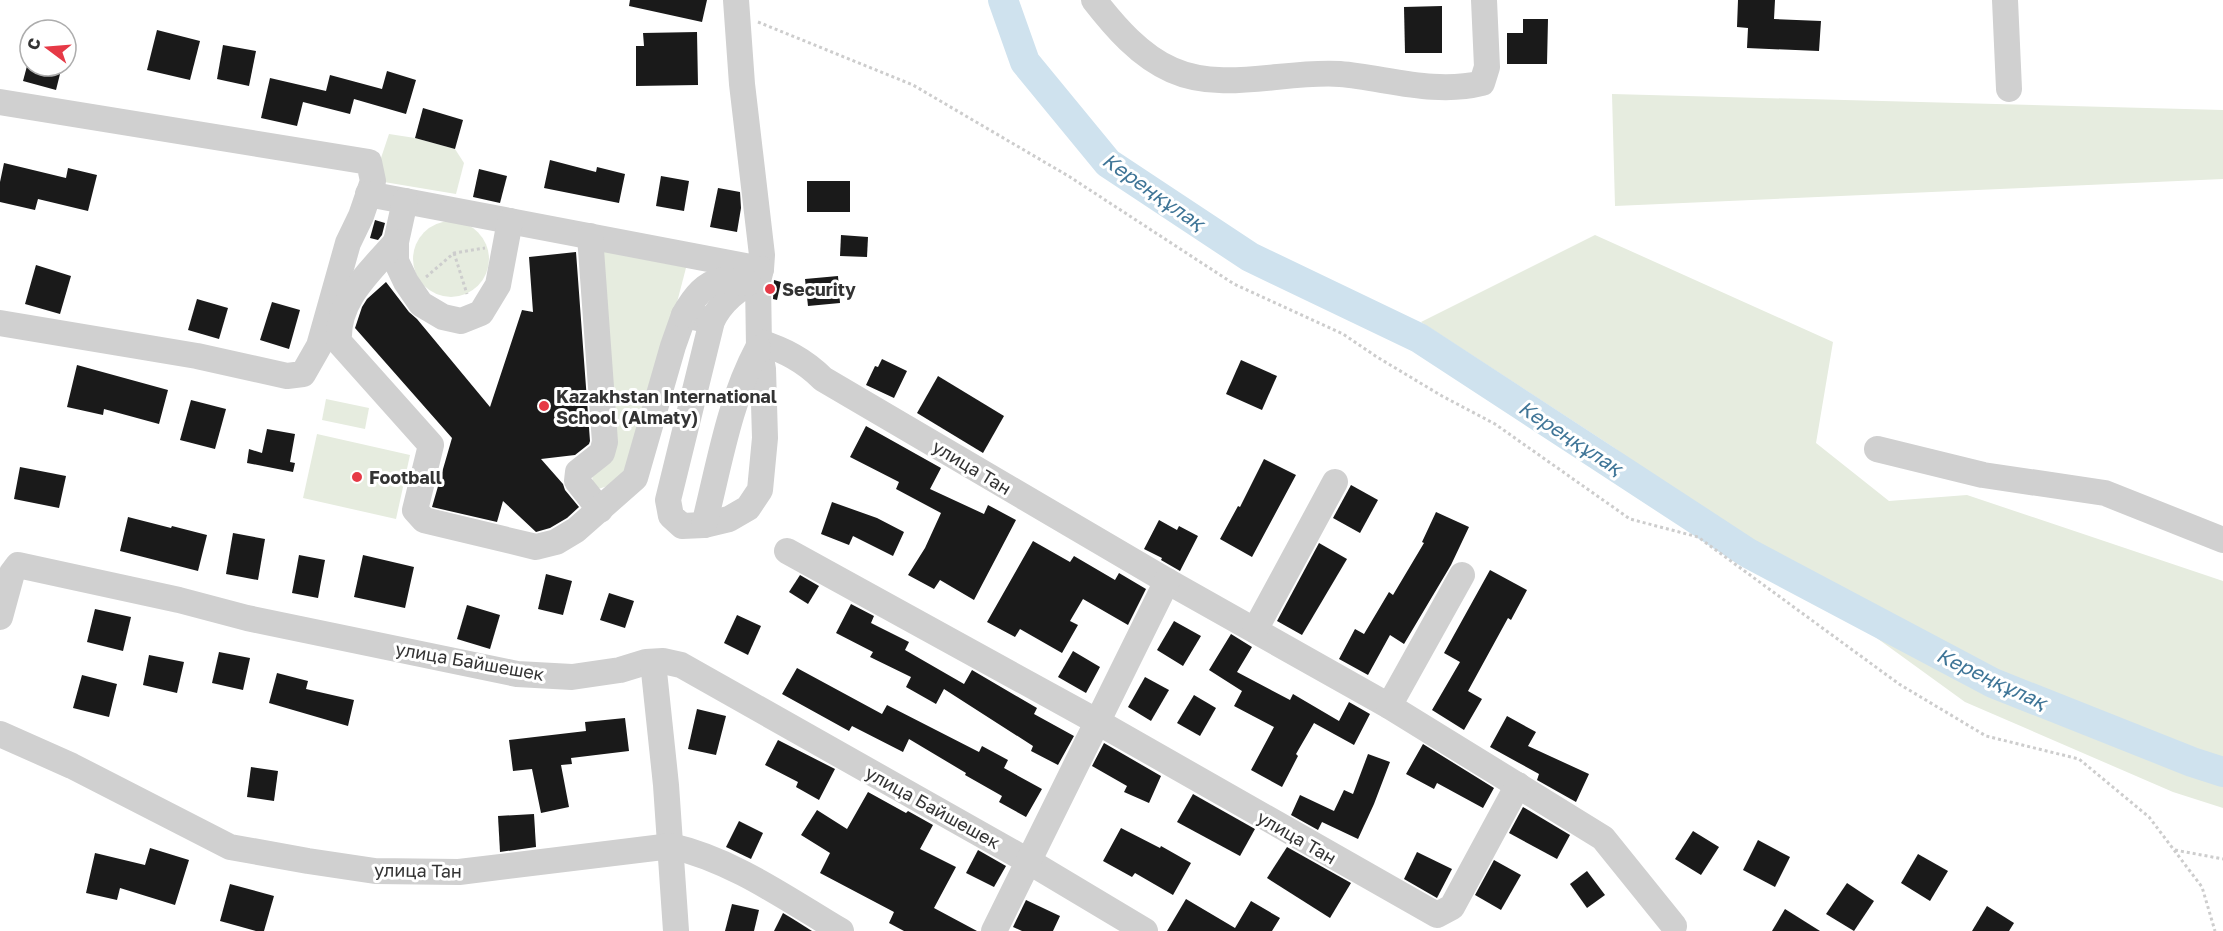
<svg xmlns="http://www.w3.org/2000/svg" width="2223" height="931" viewBox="0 0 2223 931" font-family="'Golos Text',sans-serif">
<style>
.green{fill:#e6ecdf}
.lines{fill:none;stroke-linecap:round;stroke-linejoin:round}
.river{stroke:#cfe2ee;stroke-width:30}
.building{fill:#1a1a1a}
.path{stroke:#cdcdcd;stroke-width:3;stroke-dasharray:3 3;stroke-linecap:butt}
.minor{stroke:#d0d0d0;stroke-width:26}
.poi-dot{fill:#e63946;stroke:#fff;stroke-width:2}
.labels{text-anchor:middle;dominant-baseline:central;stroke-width:6;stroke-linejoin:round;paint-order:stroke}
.poi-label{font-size:18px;font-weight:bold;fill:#333;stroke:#fff;text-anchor:start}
.street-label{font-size:18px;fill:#333;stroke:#fff}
.water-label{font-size:20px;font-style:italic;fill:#3f7597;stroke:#fff}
</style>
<rect width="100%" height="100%" fill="#fff"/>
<g class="green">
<path d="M1612 94 2223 110V179L1615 206Z"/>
<path d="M389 134 415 138 455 149 464 163 456 194 384 182 379 164Z"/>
<circle cx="451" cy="259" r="38"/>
<path d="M1595 235 1833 342 1816 443 1889 501 1967 495 2223 581V808L2173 792 1965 702 1613 447 1421 322Z"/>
<path d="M599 249 687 264 636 460 608 486 598 489 593 484 592 475Z"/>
<path d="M326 399 369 408 365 429 322 420Z"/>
<path d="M317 434 410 455 396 519 303 498Z"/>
</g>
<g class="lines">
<path class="river" d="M1003 0 1025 62 1108 163 1250 257 1419 338 1748 553 1993 683 2192 762 2223 772"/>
</g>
<g class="building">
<path d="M630 0H707L702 22 629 6Z"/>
<path d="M1738 0H1775L1774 19 1821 21 1819 51 1747 48 1748 28 1737 27Z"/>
<path d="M1442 6V53H1405L1404 7Z"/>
<path d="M1523 19H1548L1547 64H1507V33H1523Z"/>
<path d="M157 30 200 41 190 80 147 70Z"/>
<path d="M697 32 698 85 636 86V46H644L643 33Z"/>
<path d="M223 45 256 51 249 86 217 79Z"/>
<path d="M27 66H62L56 90 23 81Z"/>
<path d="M387 71 416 80 406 114 354 99 350 114 303 102 297 126 261 118 270 78 326 91 330 75 382 89Z"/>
<path d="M423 108 463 120 455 149 415 138Z"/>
<path d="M550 160 596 172 597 167 625 174 619 203 544 188Z"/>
<path d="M4 163 66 178 68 168 97 175 88 211 38 199 35 210 0 202V182Z"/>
<path d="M479 169 507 176 500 203 473 197Z"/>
<path d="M661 176 689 181 684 211 656 206Z"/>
<rect x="807" y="181" width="43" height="31"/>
<path d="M718 188 740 192 741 208 737 232 710 227Z"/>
<path d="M375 220 385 223 382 235 378 240 370 238Z"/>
<path d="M841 235 868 237 867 257 840 256Z"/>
<path d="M576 252 590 441 589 444 575 455 541 459 563 484 565 490 579 507 567 518 550 528 536 532 503 501 497 522 432 507 452 438 355 328 362 307 367 299 386 282 409 312 417 319 490 407 522 310 533 312 529 257Z"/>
<path d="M36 265 71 276 60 314 25 304Z"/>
<path d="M838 276 840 303 808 306 805 279Z"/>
<path d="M774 280 781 282 777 300 773 299Z"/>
<path d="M197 299 228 308 219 339 188 330Z"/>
<path d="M272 302 300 310 289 349 260 340Z"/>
<path d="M882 359 907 371 894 398 866 385 875 366 878 367Z"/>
<path d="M1241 360 1277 376 1262 410 1226 394Z"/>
<path d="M77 365 168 390 159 424 104 409 103 415 67 407Z"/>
<path d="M938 376 1004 416 983 453 917 413Z"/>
<path d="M191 400 226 409 215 449 180 440Z"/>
<path d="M866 426 941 468 930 489 984 514 988 505 1016 520 974 600 940 580 934 589 908 575 925 548 941 513 896 489 899 482 850 457Z"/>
<path d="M267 429 295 434 290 462 295 463 293 472 247 463 249 449 262 453Z"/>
<path d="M1264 459 1296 475 1252 557 1220 539 1238 506 1240 507Z"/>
<path d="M20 467 66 476 59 508 14 499Z"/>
<path d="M1351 485 1378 500 1360 533 1333 518Z"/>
<path d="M832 502 877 518 904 532 893 556 853 536 849 545 821 534Z"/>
<path d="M1436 512 1469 527 1451 565 1404 644 1390 635 1368 675 1339 659 1355 629 1364 634 1389 592 1393 595 1424 543 1422 542Z"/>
<path d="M128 517 171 528 172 526 207 535 198 571 120 551Z"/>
<path d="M1159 520 1177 530 1179 526 1198 536 1180 571 1161 560 1162 558 1144 549Z"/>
<path d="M233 533 265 539 258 580 226 574Z"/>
<path d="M1033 541 1070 562 1074 556 1115 580 1119 573 1146 589 1128 625 1083 599 1070 621 1078 625 1062 653 1020 629 1015 637 987 622Z"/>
<path d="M1319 543 1347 559 1302 635 1277 621Z"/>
<path d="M299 555 325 560 318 598 292 593Z"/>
<path d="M363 555 414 567 405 608 354 597Z"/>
<path d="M1490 570 1527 590 1511 620 1508 618 1468 691 1482 699 1464 730 1432 710 1460 662 1444 653Z"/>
<path d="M546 574 572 581 563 615 538 609Z"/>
<path d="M800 575 819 586 808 604 789 592Z"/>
<path d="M609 593 634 601 625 628 600 620Z"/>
<path d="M851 604 874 616 871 623 909 642 905 650 964 684 972 670 1037 708 1034 714 1074 736 1058 765 1031 751 1033 746 944 689 936 704 906 687 911 677 870 657 873 652 836 633Z"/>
<path d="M467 605 500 615 490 649 457 639Z"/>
<path d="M95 609 131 617 123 651 87 642Z"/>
<path d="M737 615 761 626 748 655 724 643Z"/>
<path d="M1174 621 1201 636 1183 666 1157 650Z"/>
<path d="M1231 634 1252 647 1237 672 1290 700 1293 694 1339 721 1349 702 1370 714 1354 745 1314 723 1296 754 1298 756 1282 787 1251 770 1274 727 1234 706 1242 691 1209 670Z"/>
<path d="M1073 651 1100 667 1086 693 1058 677Z"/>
<path d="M219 652 250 658 243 690 212 683Z"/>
<path d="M149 655 184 662 177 693 143 685Z"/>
<path d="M797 668 882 714 887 705 979 752 982 746 1008 760 1004 768 1042 789 1026 817 999 802 1002 796 965 775 966 773 909 739 903 752 852 726 849 731 782 694Z"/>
<path d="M277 673 308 681 306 689 354 700 348 726 269 703Z"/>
<path d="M82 675 117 684 109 717 73 708Z"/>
<path d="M1145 677 1169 690 1151 721 1128 707Z"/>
<path d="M1194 695 1216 708 1200 736 1177 723Z"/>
<path d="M697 709 726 716 716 755 688 749Z"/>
<path d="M1507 716 1536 732 1528 746 1589 774 1576 802 1537 780 1539 774 1490 747Z"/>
<path d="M625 718 629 751 571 758 572 764 561 765 569 807 541 813 532 769 513 771 509 740 586 731 585 722Z"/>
<path d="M778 740 835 769 819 800 796 787 798 782 765 765Z"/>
<path d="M1104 743 1161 776 1149 803 1124 792 1127 786 1092 766Z"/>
<path d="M1423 744 1494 788 1483 808 1437 783 1434 789 1406 774Z"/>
<path d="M1368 754 1390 762 1374 804 1358 839 1322 822 1318 830 1291 815 1300 795 1334 811 1344 790 1353 794Z"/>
<path d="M251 767 278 771 274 801 247 797Z"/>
<path d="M868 792 906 813 908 811 933 825 920 849 956 867 934 908 977 931H904L889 923 894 912 820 873 830 853 801 835 817 810 847 829Z"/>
<path d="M1193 794 1255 829 1240 856 1177 822Z"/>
<path d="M1523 807 1570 835 1557 859 1509 833Z"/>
<path d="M534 814 536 847 500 852 498 816Z"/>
<path d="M739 821 763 833 751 859 726 847Z"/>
<path d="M1121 828 1160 848 1161 846 1191 863 1173 895 1135 873 1132 877 1103 861Z"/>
<path d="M1693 831 1719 847 1701 875 1675 859Z"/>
<path d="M1758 840 1790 857 1775 887 1743 870Z"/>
<path d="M1287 847 1351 883 1330 918 1267 878Z"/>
<path d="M150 848 189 860 175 905 120 888 117 900 86 893 95 853 145 865Z"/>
<path d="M978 850 1006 866 994 887 966 873Z"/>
<path d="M1417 852 1452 869 1437 898 1404 879Z"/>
<path d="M1918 854 1948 871 1930 901 1901 883Z"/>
<path d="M1494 860 1521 875 1501 910 1475 895Z"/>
<path d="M1587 871 1605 895 1587 908 1570 884Z"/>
<path d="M1847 883 1874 901 1854 931 1826 914Z"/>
<path d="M230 884 274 896 264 931H256L220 921Z"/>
<path d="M1186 899 1235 928 1251 901 1280 918 1272 931H1167Z"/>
<path d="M1026 900 1060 916 1053 931H1022L1013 927Z"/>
<path d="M732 904 759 910 754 931H725Z"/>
<path d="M1987 906 2014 923 2009 931H1972Z"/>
<path d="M1785 909 1820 931H1772Z"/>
<path d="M783 913 793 919 812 931H774Z"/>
</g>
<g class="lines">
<g class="path">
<path d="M758 22 913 85 1070 177 1234 284 1343 334 1377 357 1442 396 1495 424 1630 519 1698 537 1899 684 1986 736 2079 759 2149 817 2202 887 2215 931"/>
<path d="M454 253 467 294"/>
<path d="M426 277 454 253 485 248"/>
<path d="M2175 850 2223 859"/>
</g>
<g class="minor">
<path d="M1094 0C1115 27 1140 56 1172 70 1223 93 1286 70 1340 74 1386 78 1435 95 1482 83L1487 67 1484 0"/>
<path d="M2005 0 2009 89"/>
<path d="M0 102 369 162 373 181 361 216 348 243 319 346 303 374 287 376 197 356 0 323"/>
<path d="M368 194 761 269 762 255 742 84 736 0"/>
<path d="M405 201 396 242V261L406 282 421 304 443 317 461 321 481 313 498 285 510 221"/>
<path d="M590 236 605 442 602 453 578 472 577 481 600 510"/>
<path d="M396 242C371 271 336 300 339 342L431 445 415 510 424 520 536 547 556 542 576 530 635 478 673 346 684 315 712 321"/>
<path d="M758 281C739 285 720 304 712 321L668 500 671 516 682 526 704 525 729 519 748 508 760 490 765 438 763 369 759 347 758 281 761 269"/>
<path d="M684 315C691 302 702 285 718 281 727 280 739 283 748 283"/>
<path d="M759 342C784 350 804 360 823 379L1167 581 1389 706 1603 838 1674 926"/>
<path d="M1877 449 1983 475 2105 493 2223 540"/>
<path d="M704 525C719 466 729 402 758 348"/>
<path d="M787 551 1096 721 1437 915 1452 907 1518 785"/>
<path d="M0 617 12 573 18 565 179 600 247 618 517 674 572 677 620 670 646 662 663 661 681 665 1028 861 1145 931"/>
<path d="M1255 630 1335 482"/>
<path d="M653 662 666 785 676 931"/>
<path d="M1389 706 1462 575"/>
<path d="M0 734 72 766 230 847 308 861 375 871 459 872 671 846C733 860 787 899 841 931"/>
<path d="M994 931 1167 581"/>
</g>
</g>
<g class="poi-dot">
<circle cx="770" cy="289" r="6"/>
<circle cx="544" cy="406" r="6"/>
<circle cx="357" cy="477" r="6"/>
</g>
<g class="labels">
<g class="poi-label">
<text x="782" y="289">Security</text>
<text x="556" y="396">Kazakhstan International<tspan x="556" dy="21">School (Almaty)</tspan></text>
<text x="369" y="477">Football</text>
</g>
<g class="street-label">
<text transform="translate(972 467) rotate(31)">улица Тан</text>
<text transform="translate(470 661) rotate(10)">улица Байшешек</text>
<text transform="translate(933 807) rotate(29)">улица Байшешек</text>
<text transform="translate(1297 837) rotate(30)">улица Тан</text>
<text transform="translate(418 870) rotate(1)">улица Тан</text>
</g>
<g class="water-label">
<text transform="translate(1154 191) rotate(35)">Кереңқұлақ</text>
<text transform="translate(1571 437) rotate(33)">Кереңқұлақ</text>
<text transform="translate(1992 678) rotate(25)">Кереңқұлақ</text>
</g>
</g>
<g transform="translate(48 48) rotate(286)"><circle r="28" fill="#ffffff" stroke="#adadad" stroke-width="1.5"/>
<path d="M0-4.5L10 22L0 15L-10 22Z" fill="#e63946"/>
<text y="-9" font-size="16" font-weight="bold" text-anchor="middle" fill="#333333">С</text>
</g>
</svg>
